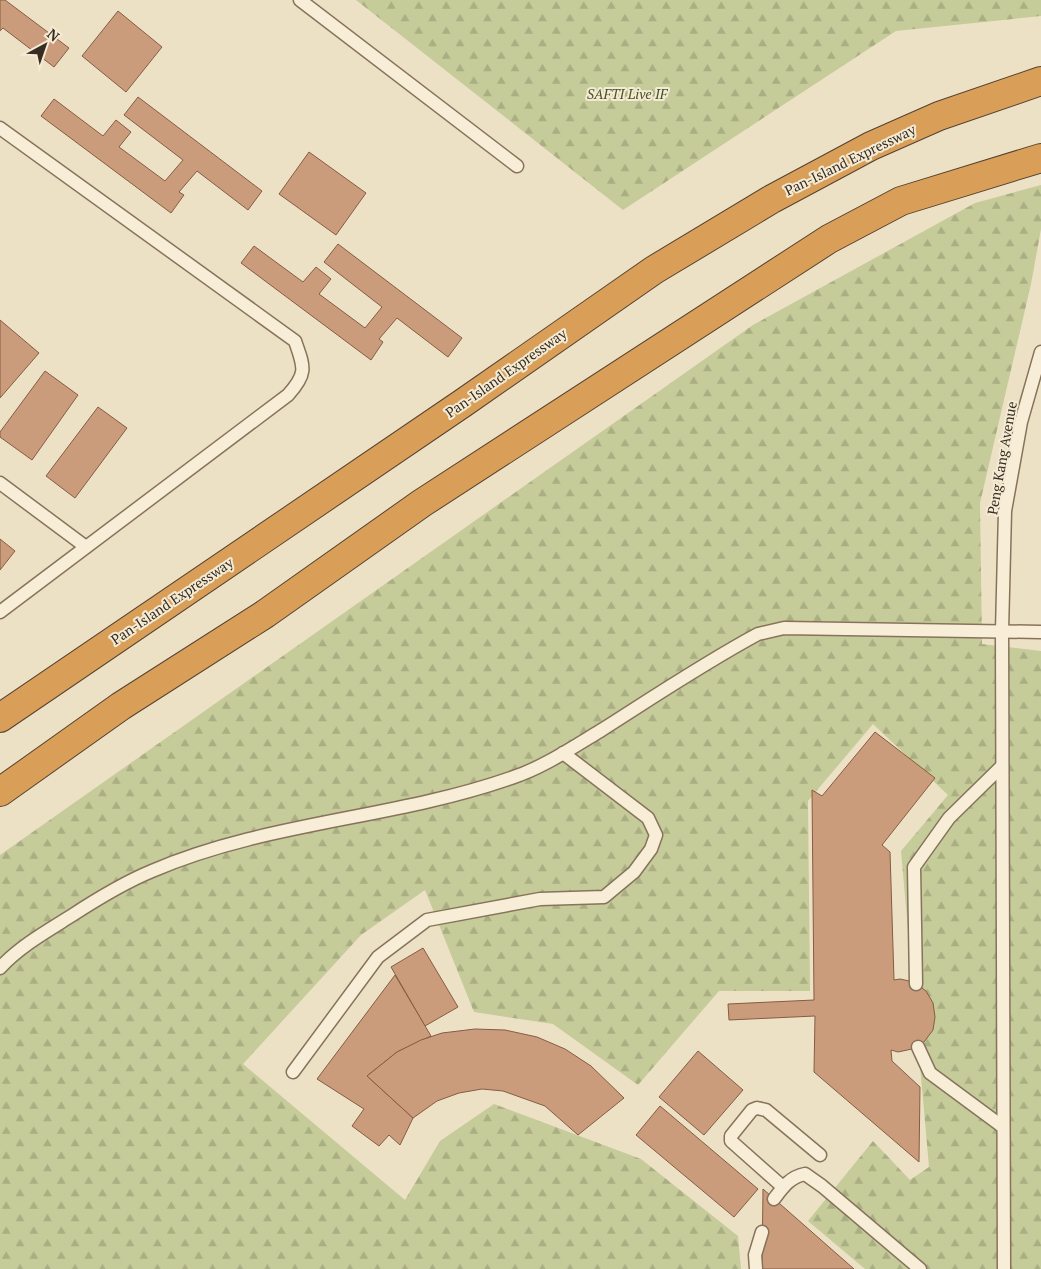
<svg xmlns="http://www.w3.org/2000/svg" width="1041" height="1269" font-family="'PT Serif',serif">
  <style>
    .forest { fill: url(#forest-firs) }
    .building { fill: #ca9c7c; stroke: #865c42 }
    .lines { fill: none; stroke-linecap: round; stroke-linejoin: round }
    .lane-casing { stroke: #87735c; stroke-width: 15 }
    .highway-casing { stroke: #554130; stroke-width: 30 }
    .lane { stroke: #f8eed8; stroke-width: 12 }
    .highway { stroke: #d99f59; stroke-width: 28 }
    .labels { text-anchor: middle; stroke-width: 4; stroke-linejoin: round; paint-order: stroke }
    .park-label { font-size: 14px; font-style: italic; fill: #495426; stroke: #f4ebd5 }
    .street-label { font-size: 14px; fill: #382b1f; stroke: #f4ebd5 }
  </style>
  <defs>
    <pattern id="forest-firs" width="22" height="20" patternUnits="userSpaceOnUse" patternTransform="scale(1.25)"><rect width="22" height="20" fill="#c5cb99"/><path d="M5 1l3.5 6h-7zM16 11l3.5 6h-7z" fill="#aaae83"/></pattern>
  </defs>
  <rect width="100%" height="100%" fill="#ede1c5"/>
  <!-- forest -->
  <g class="forest">
    <path d="M356 0H1041V16L896 31 623 210Z"/>
    <path d="M1041 185V229L1031 284 980 503 982 644 1041 651V1269H865L808 1221 873 1141 910 1180 929 1167 901 851 948 795 873 724 808 801 810 991H719L638 1085 553 1024 474 1012 425 890 361 935 243 1064 405 1200 440 1141 494 1104 641 1159 738 1236 741 1269H0V855L753 325 975 203Z"/>
  </g>
  <!-- building -->
  <g class="building">
    <path d="M0 0H5L69 48 54 67 3 28 0 31Z"/>
    <path d="M118 11 162 47 126 92 82 56Z"/>
    <path d="M138 97 262 191 248 210 197 171 179 192 184 195 171 213 41 116 54 99 103 136 116 120 131 132 119 147 165 181 183 160 124 115Z"/>
    <path d="M309 152 366 193 336 235 279 194Z"/>
    <path d="M338 244 462 338 448 357 397 318 379 339 383 342 371 360 241 263 254 246 303 282 316 267 331 279 319 294 365 328 382 307 324 262Z"/>
    <path d="M0 320 39 353 0 398Z"/>
    <path d="M45 371 78 395 32 460 0 437V432Z"/>
    <path d="M98 407 127 428 75 498 46 476Z"/>
    <path d="M0 539 15 551 0 570Z"/>
    <path d="M875 732 935 778 882 845 890 852 894 980 900 979 914 982 926 991 933 1003 935 1017 933 1030 924 1042 912 1049 898 1052 891 1050 892 1061 920 1087 919 1162 814 1072 815 1016 729 1020 728 1004 814 1000 812 790 822 796Z"/>
    <path d="M423 948 458 1007 425 1026 391 967Z"/>
    <path d="M395 975 431 1036 397 1052 367 1076 413 1118 400 1145 389 1135 379 1146 352 1126 364 1109 317 1079Z"/>
    <path d="M475 1029 505 1030 537 1037 565 1049 591 1066 624 1098 578 1135 545 1106 503 1091 482 1089 459 1093 437 1101 413 1118 367 1076 397 1052 421 1040 442 1033Z"/>
    <path d="M698 1051 743 1090 704 1135 659 1097Z"/>
    <path d="M660 1106 758 1189 734 1217 636 1135Z"/>
    <path d="M763 1189 854 1269H762Z"/>
  </g>
  <g class="lines">
    <defs>
      <g id="lane">
        <path d="M300 0 517 166"/>
        <path d="M0 128 295 341C304 367 308 373 288 395L0 612"/>
        <path d="M0 483 86 547"/>
        <path d="M0 968C19 947 47 931 71 916 97 899 123 883 152 871 265 822 394 819 511 778 542 768 572 748 600 731 652 698 704 663 758 634L784 628 1041 632"/>
        <path d="M916 984 914 867 949 818 1002 766"/>
        <path d="M918 1047 930 1073 1003 1127"/>
        <path d="M293 1072 378 957 427 920 540 899 604 897 634 872 651 849 656 835 648 818 563 753"/>
        <path d="M783 1187 731 1141V1136L752 1110 757 1108 766 1110 820 1155"/>
        <path d="M774 1199C783 1187 790 1177 805 1174L822 1186 920 1269"/>
        <path d="M756 1269 755 1255 762 1232"/>
        <path d="M1004 1269 1002 631 1005 511 1021 422 1041 352"/>
      </g>
      <g id="highway">
        <path d="M0 718 463 403 654 270 772 199 871 146 939 116 1041 81"/>
        <path d="M0 792 121 706 265 614 422 503 829 239 901 201 1041 158"/>
      </g>
    </defs>
    <!-- lane casing -->
    <use href="#lane" class="lane-casing"/>
    <!-- highway casing -->
    <use href="#highway" class="highway-casing"/>
    <!-- lane -->
    <use href="#lane" class="lane"/>
    <!-- highway -->
    <use href="#highway" class="highway"/>
  </g>
  <g class="labels">
    <!-- park labels -->
    <g class="park-label">
      <text x="627" y="99">SAFTI Live IF</text>
    </g>
    <!-- street labels -->
    <g class="street-label">
      <text transform="translate(850 160) rotate(-26)" y="5">Pan-Island Expressway</text>
      <text transform="translate(506 373) rotate(-35)" y="5">Pan-Island Expressway</text>
      <text transform="translate(1002 458) rotate(-80)" y="5">Peng Kang Avenue</text>
      <text transform="translate(172 601) rotate(-34)" y="5">Pan-Island Expressway</text>
    </g>
  </g>
  <!-- north arrow -->
  <g transform="translate(45 45) rotate(40)" stroke="#f4ebd5" stroke-width="4" paint-order="stroke">
  <path d="M0-4L9 19L0 12L-9 19Z" fill="#382b1f"/>
  <text y="-8" font-size="14" font-weight="bold" text-anchor="middle" fill="#382b1f">N</text>
  </g>
</svg>
